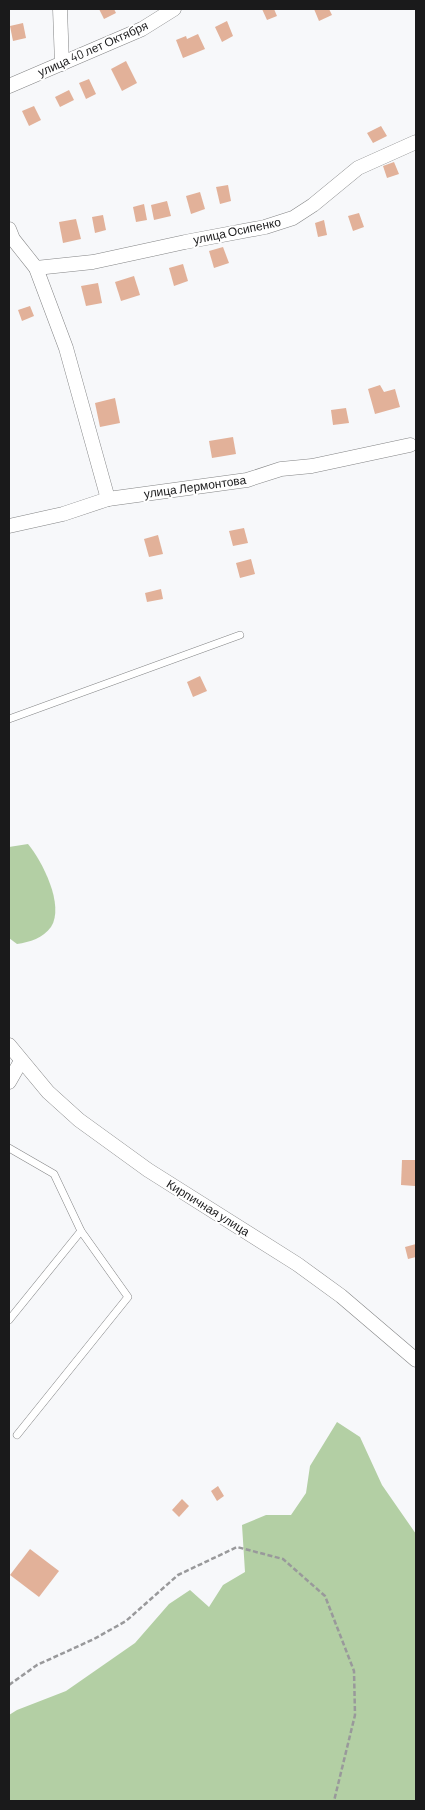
<svg xmlns="http://www.w3.org/2000/svg" width="425" height="1810" font-family="Barlow,sans-serif">
  <style>
    .forest { fill: #b3cfa4 }
    .building { fill: #e2b199 }
    .lines { fill: none; stroke-linecap: round; stroke-linejoin: round }
    .service-casing { stroke: #848586; stroke-width: 8 }
    .minor-casing { stroke: #848586; stroke-width: 15 }
    .path { stroke: #99999b; stroke-width: 2.5; stroke-dasharray: 5 2.5; stroke-linecap: butt }
    .service { stroke: #fff; stroke-width: 7 }
    .minor { stroke: #fff; stroke-width: 14 }
    .labels { text-anchor: middle; stroke-width: 4; stroke-linejoin: round; paint-order: stroke }
    .street-label { font-size: 12px; fill: #1a1a1b; stroke: #fff }
  </style>
  <rect width="100%" height="100%" fill="#f7f8fa"/>
  <!-- forest -->
  <g class="forest">
    <path d="M28 844C42 861 65 905 51 927 43 938 30 942 17 944L9 938V847Z"/>
    <path d="M337 1422 360 1437 382 1485 416 1534V1801H9V1715L17 1710 66 1691 135 1643 169 1604 190 1590 209 1607 223 1585 245 1572 242 1525 266 1515H291L306 1493 310 1466Z"/>
  </g>
  <!-- building -->
  <g class="building">
    <path d="M99 9H114L116 13 104 19Z"/>
    <path d="M262 9H274L277 16 267 20Z"/>
    <path d="M314 9H329L332 15 319 21Z"/>
    <path d="M227 21 233 36 222 42 215 27Z"/>
    <path d="M23 23 26 38 13 41 10 26Z"/>
    <path d="M198 34 205 49 183 58 176 40 186 36 187 39Z"/>
    <path d="M126 61 137 83 122 91 111 69Z"/>
    <path d="M89 79 96 94 86 99 79 83Z"/>
    <path d="M69 90 74 100 60 107 55 97Z"/>
    <path d="M34 106 41 120 29 126 22 111Z"/>
    <path d="M381 126 387 136 373 143 367 133Z"/>
    <path d="M394 162 399 174 387 178 383 166Z"/>
    <path d="M228 185 231 201 220 204 216 187Z"/>
    <path d="M200 192 205 209 191 214 186 196Z"/>
    <path d="M167 201 171 216 154 220 151 205Z"/>
    <path d="M144 204 147 220 136 222 133 207Z"/>
    <path d="M359 213 364 227 353 231 348 216Z"/>
    <path d="M103 215 106 230 95 233 92 217Z"/>
    <path d="M76 219 81 239 63 243 59 222Z"/>
    <path d="M324 220 327 235 318 237 315 223Z"/>
    <path d="M223 247 229 263 214 268 209 251Z"/>
    <path d="M183 264 188 281 174 286 169 268Z"/>
    <path d="M134 276 140 295 121 301 115 282Z"/>
    <path d="M98 283 102 303 86 306 81 286Z"/>
    <path d="M30 306 34 316 22 321 18 310Z"/>
    <path d="M380 385 384 392 395 389 400 407 375 414 368 389Z"/>
    <path d="M115 398 120 423 100 427 95 403Z"/>
    <path d="M346 408 349 423 333 425 331 410Z"/>
    <path d="M233 437 236 454 212 458 209 441Z"/>
    <path d="M244 528 248 543 233 546 229 531Z"/>
    <path d="M158 535 163 554 149 557 144 539Z"/>
    <path d="M251 559 255 574 240 578 236 563Z"/>
    <path d="M161 589 163 599 147 602 145 593Z"/>
    <path d="M200 676 207 691 193 697 187 682Z"/>
    <path d="M402 1160H416L415 1186 401 1185Z"/>
    <path d="M416 1244V1257L408 1259 405 1247Z"/>
    <path d="M218 1486 224 1496 217 1501 211 1491Z"/>
    <path d="M182 1499 189 1506 179 1517 172 1510Z"/>
    <path d="M30 1549 59 1571 39 1597 10 1575Z"/>
  </g>
  <g class="lines">
    <defs>
      <g id="service">
        <path d="M9 719 240 635"/>
        <path d="M9 1148 54 1174 81 1231 9 1320"/>
        <path d="M17 1435 128 1297 81 1231"/>
      </g>
      <g id="minor">
        <path d="M60 9 62 64"/>
        <path d="M9 86 142 29 174 9"/>
        <path d="M9 229 13 239 36 268 66 348 108 499"/>
        <path d="M36 268 93 262 185 242 265 227 293 218 313 205 358 168 416 142"/>
        <path d="M9 526 63 514 108 499 247 480 281 469 312 466 410 445"/>
        <path d="M9 1045 48 1092 79 1120 148 1170 297 1264 341 1296 416 1360"/>
        <path d="M9 1082 21 1061"/>
      </g>
    </defs>
    <!-- service casing -->
    <use href="#service" class="service-casing"/>
    <!-- minor casing -->
    <use href="#minor" class="minor-casing"/>
    <!-- path -->
    <path class="path" d="M9 1685 37 1665 94 1639 126 1621 178 1575 237 1547 283 1559 325 1596 354 1671 355 1715 334 1801"/>
    <!-- service -->
    <use href="#service" class="service"/>
    <!-- minor -->
    <use href="#minor" class="minor"/>
  </g>
  <g class="labels">
    <!-- street labels -->
    <g class="street-label">
      <text transform="translate(93 49) rotate(-24)" y="4">улица 40 лет Октября</text>
      <text transform="translate(237 231) rotate(-12)" y="4">улица Осипенко</text>
      <text transform="translate(195 487) rotate(-8)" y="4">улица Лермонтова</text>
      <text transform="translate(208 1208) rotate(32)" y="4">Кирпичная улица</text>
    </g>
  </g>
  <!-- border -->
  <rect width="425" height="1810" fill="none" stroke="#1a1a1b" stroke-width="20"/>
</svg>
